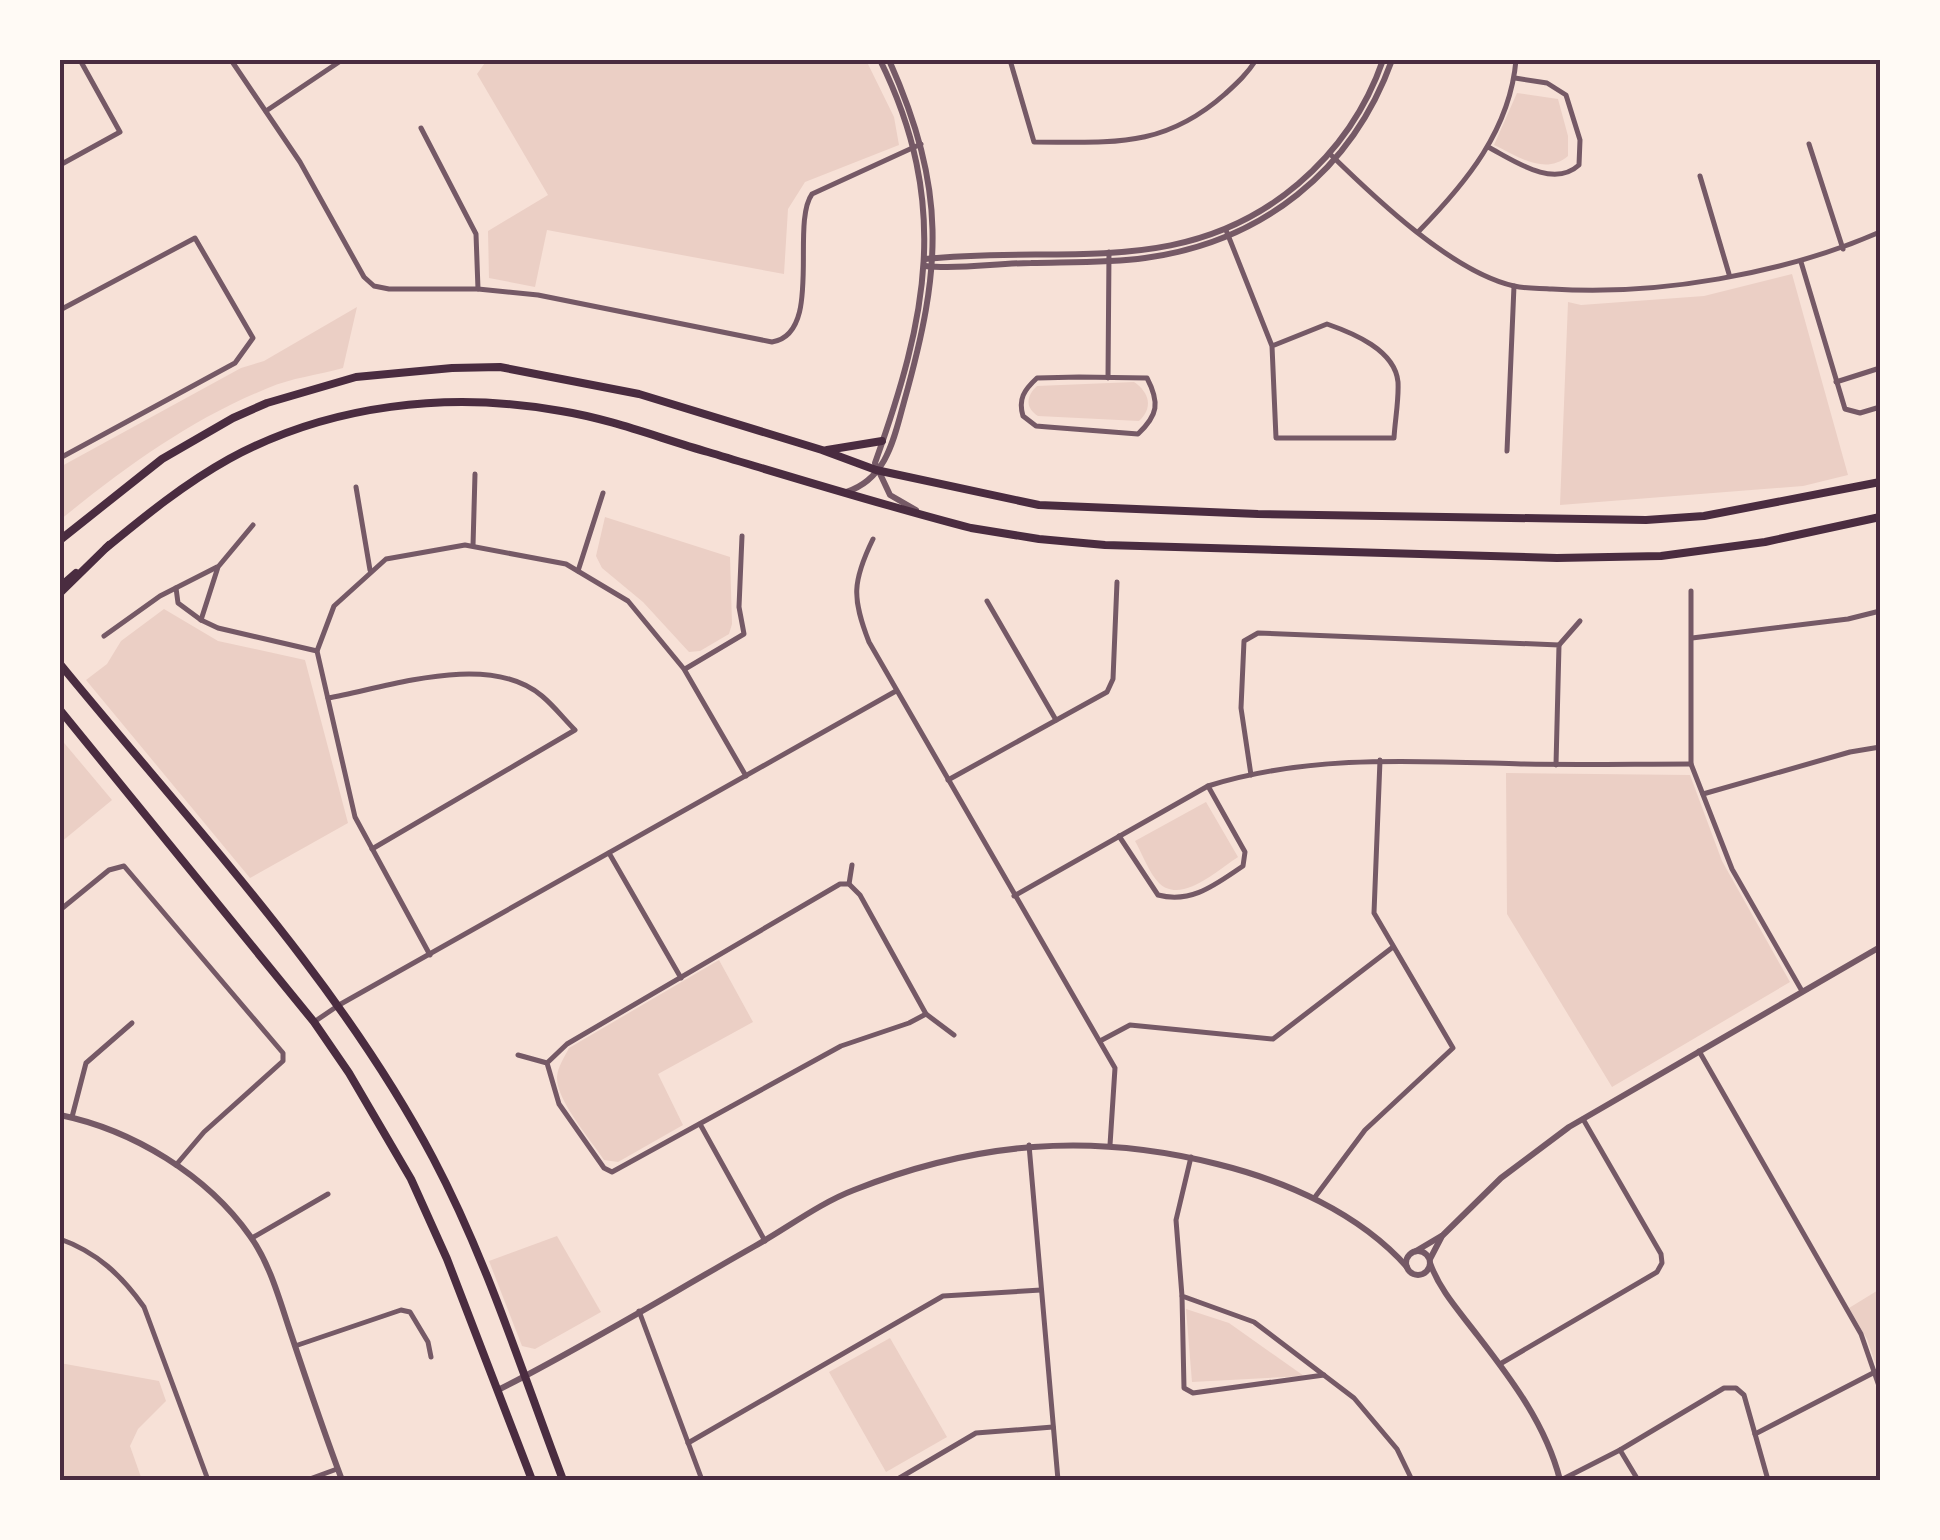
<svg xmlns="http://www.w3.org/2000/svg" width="1940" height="1540" font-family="'PT Sans',sans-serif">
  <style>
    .green { fill: #ebcfc5 }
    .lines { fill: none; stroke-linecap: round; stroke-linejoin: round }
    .minor { stroke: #755966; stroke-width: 5 }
    .tertiary { stroke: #755966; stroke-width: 6 }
    .primary { stroke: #4a2c40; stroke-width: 8 }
    .trunk { stroke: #4a2c40; stroke-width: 8 }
    .neatline { fill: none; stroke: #4a2c40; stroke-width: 4 }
  </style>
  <rect width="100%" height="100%" fill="#f7e1d7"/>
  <!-- green -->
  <g class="green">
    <path d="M487 60H866L894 117 899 145 805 182 788 209 784 274 547 230 535 287 489 278 488 231 548 195 477 74Z"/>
    <path d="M1517 93 1558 99 1568 136V156C1544 176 1518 156 1494 145Z"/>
    <path d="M1792 274 1848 475 1803 486 1560 505 1568 302 1581 305 1704 296Z"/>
    <path d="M357 307 343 368C318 375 291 378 268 388 191 419 124 468 60 520V467L241 368 264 361Z"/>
    <path d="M1134 382C1150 393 1153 408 1139 421L1038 416C1025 408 1026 396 1037 386Z"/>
    <path d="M605 517 730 557 732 624 729 634 700 651 689 652 643 602 602 568 596 556Z"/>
    <path d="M164 609 218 641 305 660 348 823 250 878 86 680 107 664 121 641Z"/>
    <path d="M60 738 112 800 60 843Z"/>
    <path d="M1506 773 1690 775 1722 861 1790 982 1612 1087 1507 914Z"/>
    <path d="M1206 802 1238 857C1219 869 1181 905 1159 883 1149 873 1142 853 1135 841Z"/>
    <path d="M719 960 753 1022 658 1074 683 1125 618 1162 604 1160C591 1140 556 1100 557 1077 558 1066 564 1058 569 1048Z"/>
    <path d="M557 1236 601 1312 535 1349 522 1346 489 1261Z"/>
    <path d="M1880 1289V1377L1867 1339 1849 1308Z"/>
    <path d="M1186 1309 1229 1323 1304 1376 1192 1382Z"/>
    <path d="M890 1338 947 1437 886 1472 829 1372Z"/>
    <path d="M60 1363 159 1381 166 1401 138 1429 130 1446 142 1480H60Z"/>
  </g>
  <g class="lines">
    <!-- minor -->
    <g class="minor">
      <path d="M231 60 300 162 364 277 374 286 389 289H478L538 295 772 342C824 334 790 225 812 194L921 144"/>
      <path d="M1010 60 1034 142C1112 142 1163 149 1225 94 1237 83 1247 74 1256 60"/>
      <path d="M266 111 342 60"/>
      <path d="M421 128 476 234 478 289"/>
      <path d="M1809 144 1843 249"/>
      <path d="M1488 147C1513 160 1553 189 1579 165L1580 140 1566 95 1547 83 1515 78"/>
      <path d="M1330 154C1375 198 1452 272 1514 286 1526 289 1540 288 1552 289 1656 296 1784 274 1880 232"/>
      <path d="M60 165 120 132 80 60"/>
      <path d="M1700 176 1729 274"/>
      <path d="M1226 230 1272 346 1276 438H1394C1395 420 1399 400 1398 382 1395 350 1353 333 1327 324L1272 346"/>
      <path d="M1419 231C1466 183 1510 130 1516 60"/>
      <path d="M1801 262 1845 409 1860 413 1880 407"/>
      <path d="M60 310 195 238 253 338 235 363 60 458"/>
      <path d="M1079 377 1147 378C1160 403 1158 415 1138 434L1048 427 1036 426 1023 416C1018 399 1024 390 1037 378Z"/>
      <path d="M1108 378 1109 252"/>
      <path d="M1836 382 1880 368"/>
      <path d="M1507 451 1514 286"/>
      <path d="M356 487 370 570"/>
      <path d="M253 525 218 567 201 620 218 628 317 651"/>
      <path d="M873 539C852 582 852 598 869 642L1115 1068 1110 1145"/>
      <path d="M473 546 475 474"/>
      <path d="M578 571 603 493"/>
      <path d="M176 588 178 603 201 620"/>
      <path d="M1691 591V764L1732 869 1802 991"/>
      <path d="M987 601 1056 720"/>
      <path d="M104 636 160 596 217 567"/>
      <path d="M1692 638 1848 619 1880 611"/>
      <path d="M1559 645 1580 621"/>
      <path d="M685 669 744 634 739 607 742 536"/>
      <path d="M328 698C389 687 489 651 542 696 554 706 564 719 575 730L372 849"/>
      <path d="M1251 775 1241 708 1244 641 1258 633 1559 645 1556 765"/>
      <path d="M948 780 1107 692 1113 679 1117 582"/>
      <path d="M1703 794 1850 752 1880 747"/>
      <path d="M1119 836 1158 895C1192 904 1216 884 1243 866L1245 852 1208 786"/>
      <path d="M609 853 681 978"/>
      <path d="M849 884 852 865"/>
      <path d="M1014 896 1208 786C1310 754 1416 761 1521 764 1578 765 1634 764 1691 764"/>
      <path d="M60 910 109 870 124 866 283 1053V1061L204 1132 176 1165"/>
      <path d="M430 955 355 817 317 651 334 606 386 559 465 545 566 564 628 601 684 669 746 776"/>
      <path d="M926 1014 954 1035"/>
      <path d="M314 1022 339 1005 896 691"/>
      <path d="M1100 1041 1130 1025 1273 1039 1393 947"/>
      <path d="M1699 1051 1861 1334 1880 1389"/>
      <path d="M518 1055 547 1063 567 1044 840 884H849L860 895 926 1014 909 1023 841 1046 612 1172 604 1168 559 1104 547 1063"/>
      <path d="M72 1117 86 1063 132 1023"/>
      <path d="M700 1124 765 1241"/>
      <path d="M1029 1145 1058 1480"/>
      <path d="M1191 1157 1176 1220 1182 1296 1254 1322 1354 1398 1397 1449 1412 1480"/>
      <path d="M1315 1197 1365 1130 1453 1048 1374 913 1380 760"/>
      <path d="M252 1238 328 1194"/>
      <path d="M60 1239C97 1252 122 1276 144 1307L208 1480"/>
      <path d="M1182 1296 1184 1388 1193 1393 1324 1375"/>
      <path d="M639 1311 702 1480"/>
      <path d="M295 1346 401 1310 410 1312 428 1342 431 1357"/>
      <path d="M1500 1364 1657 1272 1662 1263 1661 1254 1583 1119"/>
      <path d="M1755 1434 1875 1372"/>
      <path d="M688 1443 943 1296 1041 1290"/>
      <path d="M1620 1450 1638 1480"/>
      <path d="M307 1480 337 1469"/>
      <path d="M896 1480 976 1433 1053 1427"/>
      <path d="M1561 1480 1620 1450 1724 1388H1736L1744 1395 1768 1480"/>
    </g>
    <!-- tertiary -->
    <g class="tertiary">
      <path d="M880 60C951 204 927 318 875 463L890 495 916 510"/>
      <path d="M925 259C1059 244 1184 281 1298 184 1338 150 1366 109 1383 60"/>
      <path d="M925 266C960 270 996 263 1031 263 1069 262 1108 263 1145 258 1262 242 1352 171 1392 60"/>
      <path d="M846 492C887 479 894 438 904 402 942 267 947 191 889 60"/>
      <path d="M60 1115C133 1130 207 1175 250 1236 269 1262 279 1298 289 1328 306 1379 323 1430 342 1480"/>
      <path d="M1416 1251 1443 1235 1501 1178 1569 1127 1880 947"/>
      <circle cx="1418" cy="1263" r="12"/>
      <path d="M1430 1259 1442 1236"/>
      <path d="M1430 1263C1440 1291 1460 1312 1478 1336 1512 1380 1546 1425 1560 1480"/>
      <path d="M498 1390C585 1346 670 1294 755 1246 787 1228 820 1203 854 1190 975 1142 1090 1132 1217 1164 1286 1181 1359 1213 1407 1267"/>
    </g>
    <!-- primary -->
    <g class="primary">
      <path d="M827 450 882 441"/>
      <path d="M60 540 162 459 233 418 267 403 356 377 452 368 500 367 639 394 822 450 876 470 1039 505 1258 514 1646 520 1704 516 1880 482"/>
      <path d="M106 548C145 516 184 484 229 459 330 404 449 391 561 411 611 419 659 438 708 452 795 478 882 505 971 528L1039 539 1105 545 1557 558 1661 556 1765 542 1880 517"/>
      <path d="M60 587 76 573"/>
    </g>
    <!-- trunk -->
    <g class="trunk">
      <path d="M60 593 109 545"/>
      <path d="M60 664C189 822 337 977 433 1158 487 1260 522 1372 563 1480"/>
      <path d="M60 710 314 1022 349 1073 411 1179 447 1259 532 1480"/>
    </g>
  </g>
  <!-- border -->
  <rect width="1940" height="1540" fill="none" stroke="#fffaf5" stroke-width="125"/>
  <rect x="62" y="62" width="1816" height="1416" class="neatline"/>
</svg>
